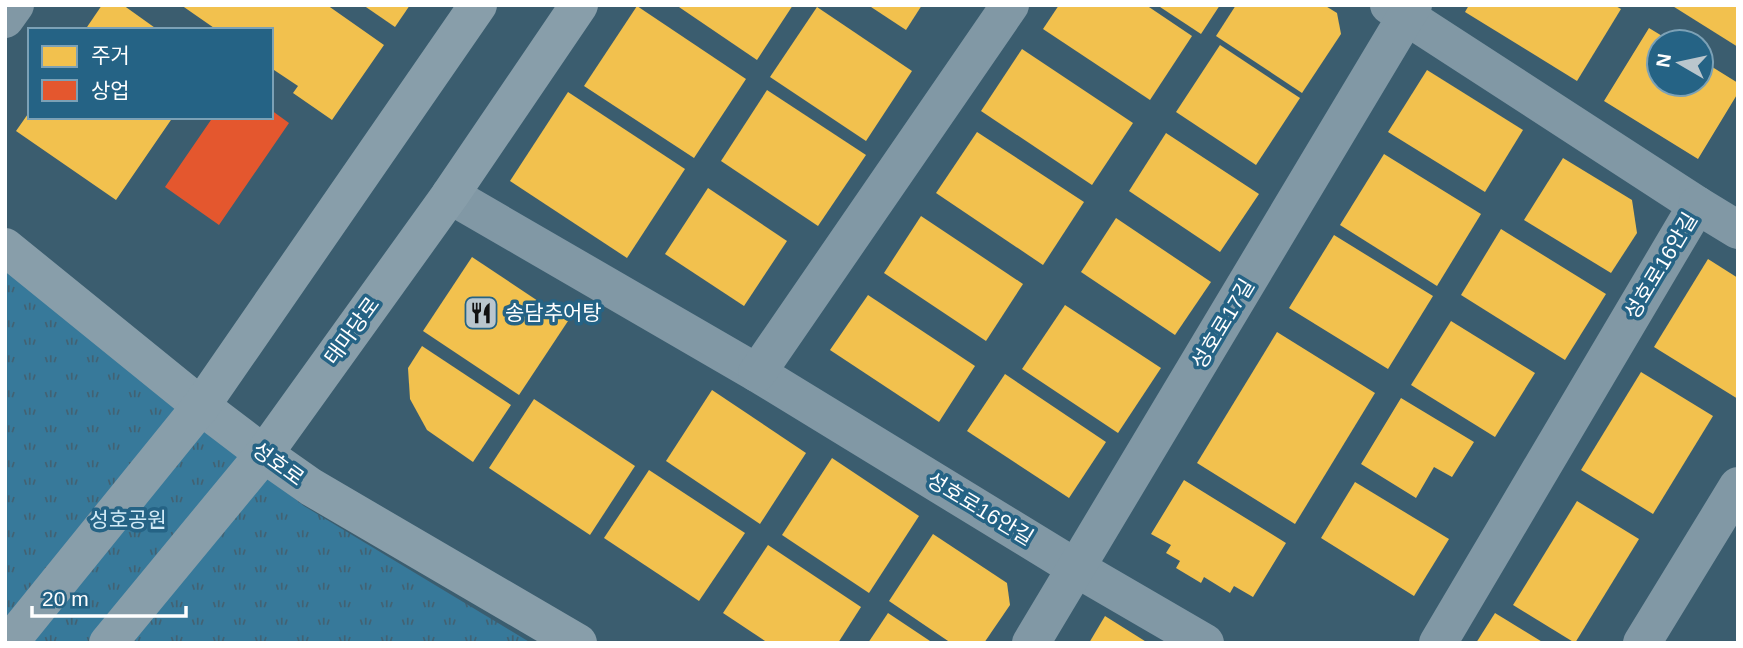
<svg xmlns="http://www.w3.org/2000/svg" width="1743" height="648" font-family="Arial,'Noto Sans KR',sans-serif">
  <style>
    .park { fill: url(#park-tufts) }
    .homes { fill: #f2c14e }
    .shops { fill: #e4572e }
    .lines { fill: none; stroke-linecap: round; stroke-linejoin: round }
    .street { stroke: #8198a5; stroke-width: 38 }
    .secondary { stroke: #889eaa; stroke-width: 38 }
    .labels { text-anchor: middle; stroke-width: 7; stroke-linejoin: round; paint-order: stroke }
    .street-label { font-size: 21px; fill: #fff; stroke: #256385 }
    .poi-label { font-size: 21px; fill: #fff; stroke: #256385; text-anchor: start }
    .park-label { font-size: 21px; fill: #d2eaf6; stroke: #256385 }
  </style>
  <defs>
    <pattern id="park-tufts" width="24" height="20" patternUnits="userSpaceOnUse" patternTransform="scale(1.75)"><rect width="24" height="20" fill="#37799a"/><path d="M3 7l-1-3M5 7V3M7 7l1-3M15 17l-1-3M17 17v-4M19 17l1-3" fill="none" stroke="#426273"/></pattern>
  </defs>
  <rect width="100%" height="100%" fill="#3b5d6f"/>
  <!-- park -->
  <path class="park" d="M5 268 304 506 531 643H5Z"/>
  <!-- homes -->
  <g class="homes">
    <path d="M102 5H123L158 30H85Z"/>
    <path d="M181 5H327L384 45 332 120 293 93 298 86 271 68V30H217Z"/>
    <path d="M363 5H410L395 27Z"/>
    <path d="M676 5H793L757 60Z"/>
    <path d="M868 5H922L906 30Z"/>
    <path d="M1059 5H1146L1192 36 1150 100 1043 29Z"/>
    <path d="M1157 5H1220L1201 34Z"/>
    <path d="M1236 5H1324L1337 13 1341 34 1302 93 1216 36Z"/>
    <path d="M1469 5H1614L1621 9 1577 81 1465 12Z"/>
    <path d="M1671 5H1738V47Z"/>
    <path d="M637 6 746 79 694 158 584 86Z"/>
    <path d="M817 7 912 71 866 141 770 77Z"/>
    <path d="M1649 28 1672 42H1659V84H1701V60L1738 83V93L1698 159 1604 101Z"/>
    <path d="M1220 45 1300 98 1256 165 1176 112Z"/>
    <path d="M1022 49 1133 123 1092 185 981 111Z"/>
    <path d="M1427 70 1523 130 1485 192 1388 132Z"/>
    <path d="M767 90 866 155 818 226 721 161Z"/>
    <path d="M568 92 685 169 627 258 510 181Z"/>
    <path d="M30 111V117H173L116 200 16 131Z"/>
    <path d="M977 132 1084 202 1043 265 936 193Z"/>
    <path d="M1166 133 1259 194 1220 252 1129 191Z"/>
    <path d="M1384 154 1481 214 1437 286 1340 225Z"/>
    <path d="M1563 158 1632 200 1637 233 1611 273 1524 220Z"/>
    <path d="M708 188 787 241 744 306 665 254Z"/>
    <path d="M921 216 1023 284 986 341 884 273Z"/>
    <path d="M1116 218 1211 282 1175 335 1081 272Z"/>
    <path d="M1501 229 1606 294 1565 360 1461 295Z"/>
    <path d="M1334 235 1433 296 1388 369 1289 308Z"/>
    <path d="M472 257 568 321 519 395 423 331Z"/>
    <path d="M1708 259 1738 278V399L1654 347Z"/>
    <path d="M868 295 975 366 939 422 830 350Z"/>
    <path d="M1065 305 1161 368 1118 433 1022 369Z"/>
    <path d="M1451 321 1535 373 1495 437 1411 385Z"/>
    <path d="M1277 332 1375 393 1295 524 1197 463Z"/>
    <path d="M422 346 511 405 473 462 427 430 410 399 408 368Z"/>
    <path d="M1641 372 1713 416 1653 514 1581 470Z"/>
    <path d="M1005 374 1106 442 1069 498 967 431Z"/>
    <path d="M712 390 806 453 760 524 666 461Z"/>
    <path d="M1401 398 1474 442 1452 477 1434 467 1416 498 1361 464Z"/>
    <path d="M534 399 635 466 590 535 489 468Z"/>
    <path d="M832 458 919 516 869 593 782 535Z"/>
    <path d="M649 470 745 533 699 601 604 538Z"/>
    <path d="M1184 480 1286 543 1253 597 1234 586 1230 593 1204 577 1201 583 1176 568 1180 561 1166 553 1171 545 1151 534Z"/>
    <path d="M1355 482 1449 539 1414 596 1321 538Z"/>
    <path d="M1577 501 1639 539 1575 643 1513 605Z"/>
    <path d="M933 534 1007 583 1010 605 984 643H951L889 601Z"/>
    <path d="M768 545 861 607 838 643H768L723 613Z"/>
    <path d="M888 613 933 643H868Z"/>
    <path d="M1495 613 1544 643H1476Z"/>
    <path d="M1105 616 1148 643H1089Z"/>
  </g>
  <!-- shops -->
  <path class="shops" d="M271 110 289 123 219 225 165 187 213 117H271Z"/>
  <g class="lines">
    <!-- street -->
    <g class="street">
      <path d="M1389 5 1697 205 1438 643"/>
      <path d="M5 19 15 5"/>
      <path d="M450 195 757 373 1076 568 1205 643"/>
      <path d="M1697 205 1738 230"/>
      <path d="M757 373 1010 5"/>
      <path d="M1031 643 1413 5"/>
      <path d="M1642 643 1738 486"/>
    </g>
    <!-- secondary -->
    <g class="secondary">
      <path d="M5 247 201 406 264 454 311 487 578 643"/>
      <path d="M9 643 201 406 478 5"/>
      <path d="M108 643 264 454 450 195 579 5"/>
    </g>
  </g>
  <!-- icons -->
  <defs>
    <symbol id="restaurant-square" viewBox="-11 -11 22 22"><rect x="-9" y="-9" width="18" height="18" rx="4" fill="#bac6cd" stroke="#256385"/><path d="M-5-6h1v4h1v-4h1v4h1v-4h1v5L-1.5 .5V6h-2V.5L-5-1ZM5-6V6H3V1.5H1.5Q1.5-4 5-6Z" fill="#111"/></symbol>
  </defs>
  <g fill-rule="evenodd">
    <use href="#restaurant-square" x="462" y="294" width="38" height="38"/>
  </g>
  <g class="labels">
    <!-- street labels -->
    <g class="street-label">
      <text transform="translate(1661 266) rotate(-59)" y="7">성호로16안길</text>
      <text transform="translate(1223 324) rotate(-59)" y="7">성호로17길</text>
      <text transform="translate(352 331) rotate(-54)" y="7">태마당로</text>
      <text transform="translate(278 464) rotate(36)" y="7">성호로</text>
      <text transform="translate(980 509) rotate(31)" y="7">성호로16안길</text>
    </g>
    <!-- poi labels -->
    <g class="poi-label">
      <text x="505" y="320">송담추어탕</text>
    </g>
    <!-- park labels -->
    <g class="park-label">
      <text x="128" y="527">성호공원</text>
    </g>
  </g>
  <!-- border -->
  <rect width="1743" height="648" fill="none" stroke="#ffffff" stroke-width="14"/>
  <!-- legend -->
  <rect x="28" y="28" width="245" height="91" fill="#256385" stroke="#7ca1b6" stroke-width="2"/>
  <rect x="42" y="46" width="35" height="21" fill="#f2c14e" stroke="#7ca1b6" stroke-width="2"/>
  <text x="91" y="63" font-size="21" fill="#ffffff">주거</text>
  <rect x="42" y="80" width="35" height="21" fill="#e4572e" stroke="#7ca1b6" stroke-width="2"/>
  <text x="91" y="98" font-size="21" fill="#ffffff">상업</text>
  <!-- north arrow -->
  <g transform="translate(1680 63) rotate(279)"><circle r="33" fill="#256385" stroke="#7ca1b6" stroke-width="2"/>
  <path d="M0-5L12 26L0 18L-12 26Z" fill="#bac6cd"/>
  <text y="-10" font-size="19" font-weight="bold" text-anchor="middle" fill="#ffffff">N</text>
  </g>
  <!-- scale -->
  <path d="M32 606v10h154v-10" fill="none" stroke="#ffffff" stroke-width="3.5"/>
  <text x="42" y="606" font-size="21" fill="#ffffff" stroke="#256385" stroke-width="5" paint-order="stroke">20 m</text>
</svg>
